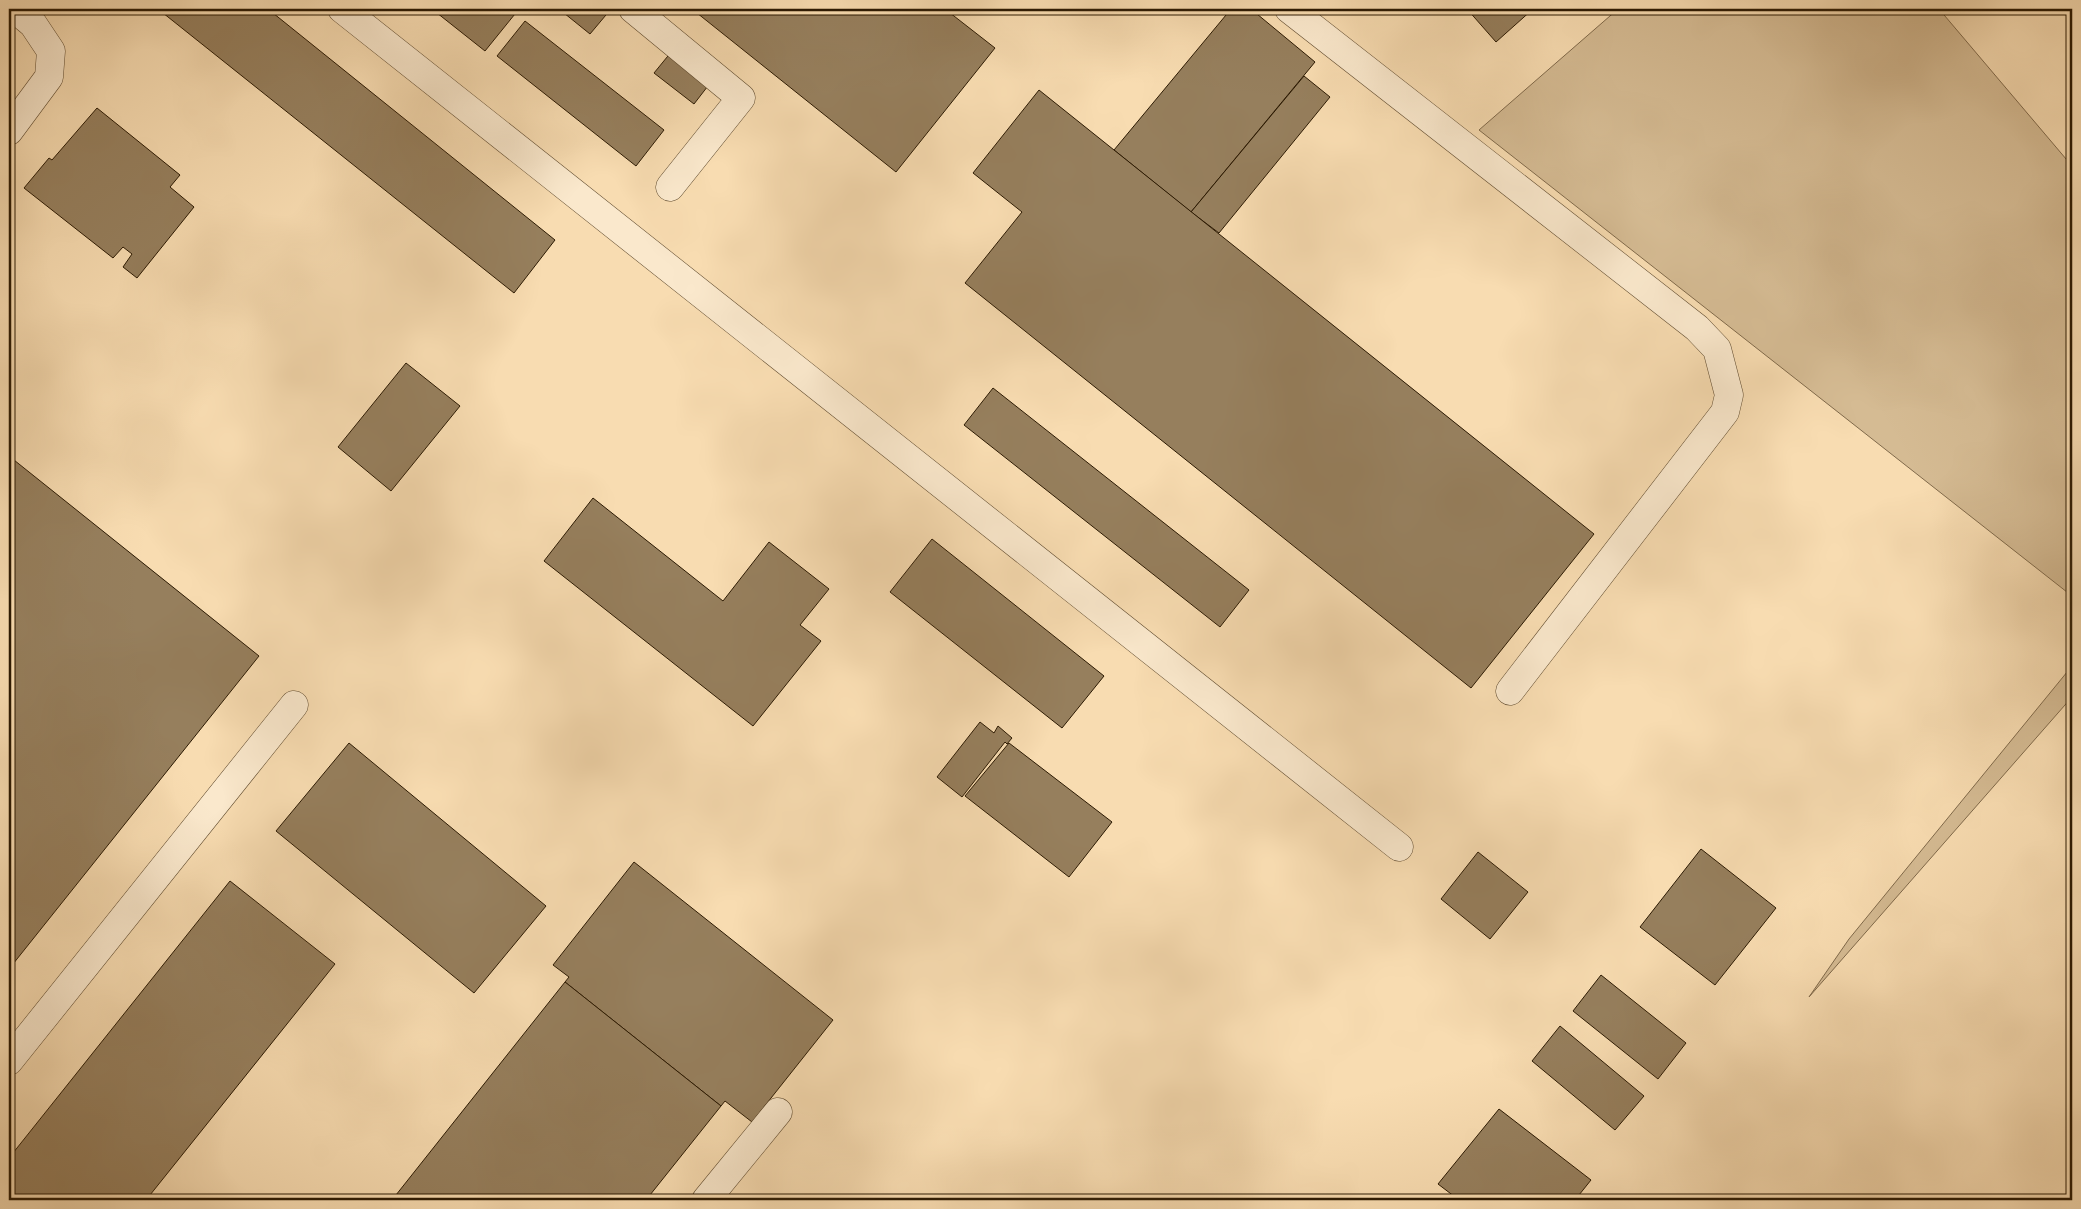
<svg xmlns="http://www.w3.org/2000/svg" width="2081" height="1209" font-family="'IM FELL English',serif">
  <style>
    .green { fill: #d5bb93; stroke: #806a4b }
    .building { fill: #967f5d; stroke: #2c1a03 }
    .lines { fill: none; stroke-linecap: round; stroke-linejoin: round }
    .minor-casing { stroke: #5f4a2e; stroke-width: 29 }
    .minor { stroke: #fae8cc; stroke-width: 28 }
  </style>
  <rect width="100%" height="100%" fill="#f8dcb1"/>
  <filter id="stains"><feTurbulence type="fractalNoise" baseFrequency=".004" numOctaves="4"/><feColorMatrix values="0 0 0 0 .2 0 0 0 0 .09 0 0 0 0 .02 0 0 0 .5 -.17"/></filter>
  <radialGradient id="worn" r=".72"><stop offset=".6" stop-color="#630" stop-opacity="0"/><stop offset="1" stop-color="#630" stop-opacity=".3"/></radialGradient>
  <!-- green -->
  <g class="green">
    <path d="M1618 9H1939L2072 166V596L1479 130Z"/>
    <path d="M2072 666V697L1809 997 1849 939Z"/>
  </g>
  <!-- building -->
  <g class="building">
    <path d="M158 9H268L555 240 514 293Z"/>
    <path d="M432 9H519L485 51Z"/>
    <path d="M559 9H611L590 34Z"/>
    <path d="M692 9H945L995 48 896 172Z"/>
    <path d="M1231 9H1251L1315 62 1191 212 1114 150Z"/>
    <path d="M1467 9H1533L1496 42Z"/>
    <path d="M525 21 664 130 636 166 497 56Z"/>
    <path d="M672 51 711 82 694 104 654 73Z"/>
    <path d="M1304 76 1330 97 1219 233 1191 212Z"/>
    <path d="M1039 90 1594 534 1471 688 965 283 1022 212 973 173Z"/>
    <path d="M97 108 180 175 170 187 194 207 137 278 123 267 132 254 123 247 113 258 24 188 49 158 52 160Z"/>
    <path d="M406 363 460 406 391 491 338 447Z"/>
    <path d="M993 388 1249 590 1220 627 964 425Z"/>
    <path d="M9 456 259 656 9 969Z"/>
    <path d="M593 498 723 601 769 542 829 589 800 625 821 641 753 726 544 561Z"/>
    <path d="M932 539 1104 676 1062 728 890 592Z"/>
    <path d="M980 722 994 733 998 726 1012 738 1007 744 1005 742 962 797 937 777Z"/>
    <path d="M349 743 546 906 474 993 276 831Z"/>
    <path d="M1009 743 1112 822 1069 877 965 796Z"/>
    <path d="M1701 849 1776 908 1715 985 1640 927Z"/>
    <path d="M1478 852 1528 892 1490 939 1441 899Z"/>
    <path d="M634 862 833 1020 752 1122 725 1101 721 1106 565 982 569 977 553 965Z"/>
    <path d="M230 881 335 964 146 1200H9V1158Z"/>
    <path d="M1601 975 1686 1043 1658 1079 1573 1011Z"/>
    <path d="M565 982 721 1106 646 1200H392Z"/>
    <path d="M1560 1026 1644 1096 1615 1130 1532 1061Z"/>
    <path d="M1499 1109 1591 1180 1575 1200H1459L1438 1184Z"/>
  </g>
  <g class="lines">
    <defs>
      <g id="minor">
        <path d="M342 9 1399 847"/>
        <path d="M633 9 741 98 670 187"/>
        <path d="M1289 9 1697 328 1717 349 1729 395 1725 412 1510 691"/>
        <path d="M9 131 49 77 51 51 33 24 15 9"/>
        <path d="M9 1061 294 705"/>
        <path d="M706 1200 778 1112"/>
      </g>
    </defs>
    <!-- minor casing -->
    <use href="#minor" class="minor-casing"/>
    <!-- minor -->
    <use href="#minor" class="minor"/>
  </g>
  <!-- margin -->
  <rect width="2081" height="1209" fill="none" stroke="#f8dcb1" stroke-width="30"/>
  <rect x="10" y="10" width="2061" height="1189" fill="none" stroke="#2c1a03" stroke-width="2.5"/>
  <rect x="15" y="15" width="2051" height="1179" fill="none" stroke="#2c1a03"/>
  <rect width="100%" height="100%" filter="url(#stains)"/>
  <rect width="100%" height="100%" fill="url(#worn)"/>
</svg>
